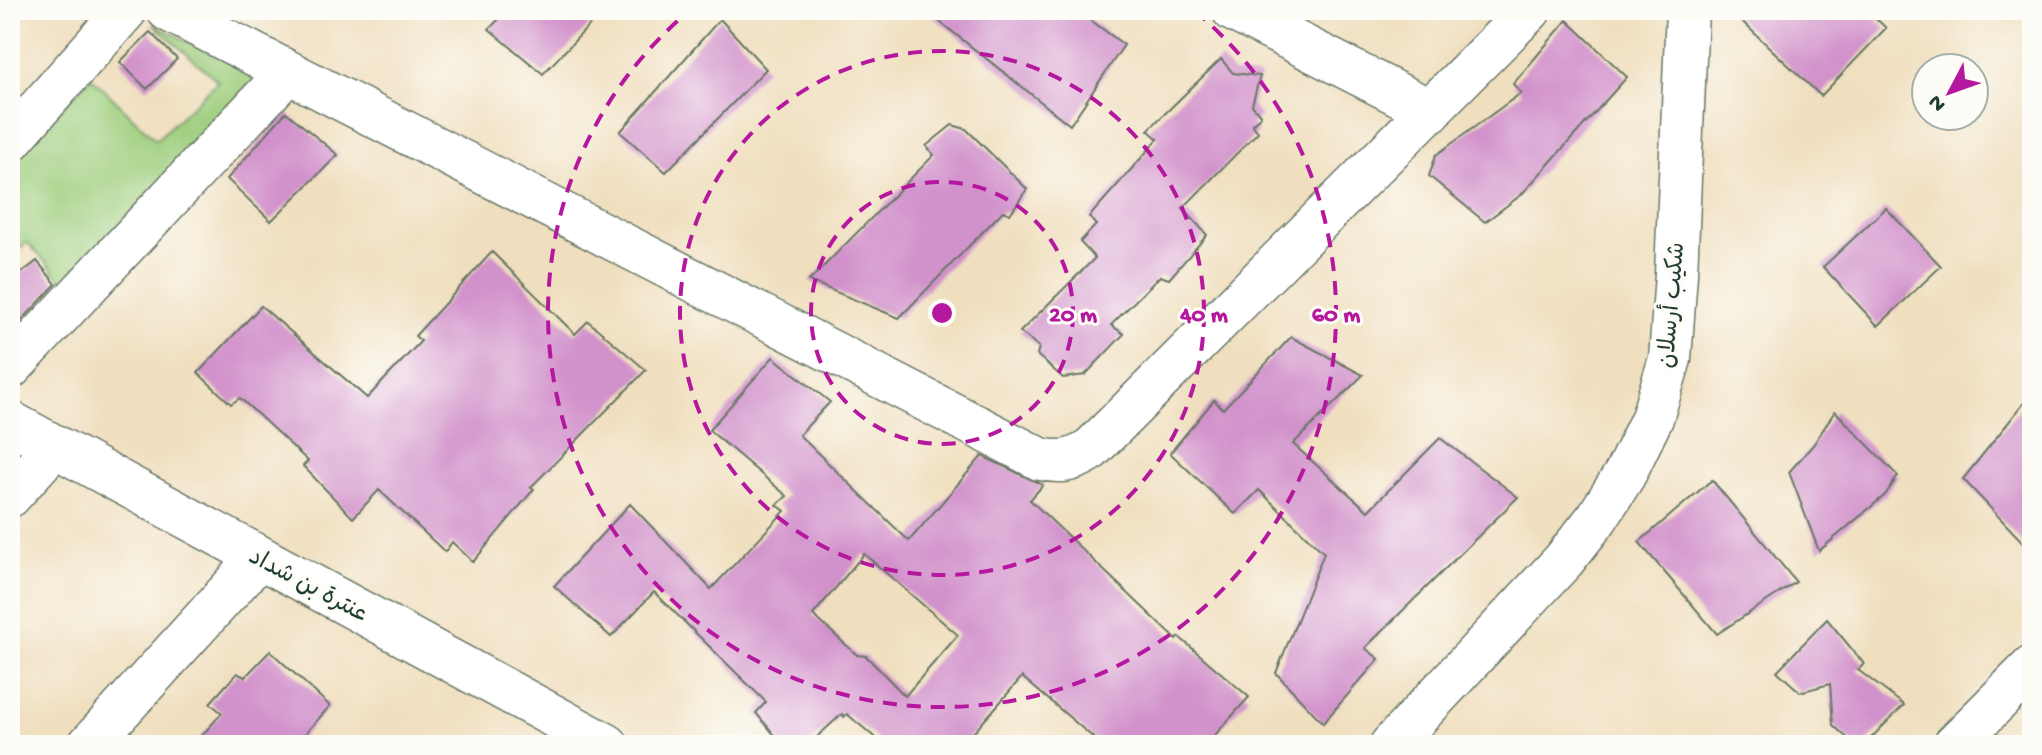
<svg xmlns="http://www.w3.org/2000/svg" width="2042" height="755" font-family="'Gochi Hand','Playpen Sans Arabic',sans-serif">
  <style>
    .green { fill: #9dce7d; stroke: #5e8658; stroke-width: 2 }
    .building { fill: #d191cb; fill-rule: evenodd }
    .lines { fill: none; stroke-linecap: round; stroke-linejoin: round }
    .minor-casing { stroke: #687665; stroke-width: 45 }
    .minor { stroke: #fff; stroke-width: 42 }
    .ring { fill: none; stroke: #b5179e; stroke-width: 4; stroke-dasharray: 14 10 }
    .labels { text-anchor: middle; stroke-width: 6; stroke-linejoin: round; paint-order: stroke }
    .street-label { font-size: 24px; fill: #1f3d34; stroke: #fdfcf7 }
    .centre { fill: #b5179e; stroke: #fdfcf7; stroke-width: 4 }
    .ring-label { font-size: 24px; text-anchor: middle; font-weight: bold; fill: #b5179e; stroke: #fdfcf7; stroke-width: 6; stroke-linejoin: round; paint-order: stroke }
  </style>
  <rect width="100%" height="100%" fill="#fdfcf7"/>
  <filter id="ink" filterUnits="userSpaceOnUse"><feTurbulence type="fractalNoise" baseFrequency=".0125" numOctaves="2"/><feDisplacementMap in="SourceGraphic" scale="16" xChannelSelector="R" yChannelSelector="G"/><feConvolveMatrix kernelMatrix="1 2 1 2 8 2 1 2 1" color-interpolation-filters="sRGB"/></filter>
  <filter id="wash" filterUnits="userSpaceOnUse"><feTurbulence type="fractalNoise" baseFrequency=".006" numOctaves="4" result="noise"/><feDisplacementMap in="SourceGraphic" scale="32" xChannelSelector="R" yChannelSelector="G"/><feGaussianBlur stdDeviation="1.8" result="paint"/><feColorMatrix in="noise" values="0 0 0 0 0 0 0 0 0 0 0 0 0 0 0 0 0 1.4 0 .05"/><feComposite in="paint" operator="in"/></filter>
  <g filter="url(#wash)">
    <rect width="100%" height="100%" fill="#f0dfbf"/>
    <!-- green -->
    <path class="green" d="M153 24 264 79 71 290 27 242 10 259V164L91 77 156 140 218 81Z"/>
    <g id="blocks">
      <!-- building -->
      <g class="building">
        <path d="M508 10H604L543 74 489 29Z"/>
        <path d="M925 10H1077L1124 45 1070 125Z"/>
        <path d="M1730 10H1867L1886 28 1821 96Z"/>
        <path d="M720 19 766 69 666 172 620 132Z"/>
        <path d="M1567 20 1627 77 1521 195 1485 222 1429 176 1436 155 1521 93 1513 84Z"/>
        <path d="M150 32 177 59 147 89 120 62Z"/>
        <path d="M1221 59 1233 73 1260 76 1252 105 1261 116 1252 124 1258 132 1183 208 1207 235 1169 279 1160 276 1111 325 1124 334 1085 375 1063 378 1037 355 1039 347 1020 332 1095 258 1080 242 1096 225 1089 217 1158 139 1148 130Z"/>
        <path d="M286 112 338 155 271 221 227 179Z"/>
        <path d="M952 125 966 129 1027 189 1010 214 1003 211 899 318 809 281 934 155 926 146Z"/>
        <path d="M1886 208 1941 266 1878 326 1823 267Z"/>
        <path d="M492 252 575 334 588 321 646 370 531 487 534 489 473 562 452 542 445 552 379 490 353 518 303 466 308 461 240 398 231 404 198 373 261 306 367 398 421 341 415 336Z"/>
        <path d="M37 261 56 284 10 333V282Z"/>
        <path d="M1291 337 1363 375 1293 444 1368 511 1440 438 1518 497 1365 648 1379 659 1323 723 1276 673 1324 553 1259 490 1235 514 1170 453 1214 400 1223 409Z"/>
        <path d="M773 357 830 402 799 435 909 541 982 456 1043 485 1030 500 1177 640 1179 637 1249 697 1206 745H1102L1022 677 963 745H884L847 714 844 717 842 714 808 745H783L756 713 766 702 654 592 611 637 554 586 630 504 711 589 785 511 777 505 787 496 709 430ZM864 554 958 635 905 696 866 656 857 655 813 615Z"/>
        <path d="M2032 393V552L1963 479Z"/>
        <path d="M1835 411 1898 476 1885 495 1819 551 1789 472 1813 445Z"/>
        <path d="M1712 480 1796 582 1717 634 1639 542Z"/>
        <path d="M1827 619 1864 664 1858 670 1904 705 1864 745H1855L1833 725 1830 684 1800 692 1777 671Z"/>
        <path d="M270 651 330 706 295 745H193L222 713 210 703 237 673 245 677Z"/>
      </g>
    </g>
  </g>
  <g filter="url(#ink)">
    <use href="#blocks" fill-opacity="0" stroke="#687665" stroke-width="2"/>
    <g class="lines">
      <defs>
        <g id="minor">
          <path d="M168 10 1040 459C1060 463 1071 462 1089 451L1530 10"/>
          <path d="M1233 10 1431 111"/>
          <path d="M10 141 126 10"/>
          <path d="M10 368 288 72"/>
          <path d="M10 422 607 745"/>
          <path d="M10 496 54 447"/>
          <path d="M89 745 260 557"/>
          <path d="M1391 745 1564 560 1597 518 1625 474 1652 418 1670 359 1676 274 1687 10"/>
          <path d="M1954 745 2032 667"/>
        </g>
      </defs>
      <!-- minor casing -->
      <use href="#minor" class="minor-casing"/>
      <!-- minor -->
      <use href="#minor" class="minor"/>
    </g>
  </g>
  <!-- distance rings -->
  <g class="ring">
    <circle cx="942" cy="313" r="131"/>
    <circle cx="942" cy="313" r="262"/>
    <path d="M1195 11A394 394 0 1 1 689 11"/>
  </g>
  <g class="labels">
    <!-- street labels -->
    <g class="street-label">
      <text transform="translate(1670 305) rotate(-85)" y="8">شكيب أرسلان</text>
      <text transform="translate(309 584) rotate(28)" y="8">عنترة بن شداد</text>
    </g>
  </g>
  <circle cx="942" cy="313" r="12" class="centre"/>
  <g class="ring-label">
    <text x="1073" y="321">20 m</text>
    <text x="1204" y="321">40 m</text>
    <text x="1336" y="321">60 m</text>
  </g>
  <!-- margin -->
  <rect width="2042" height="755" fill="none" stroke="#fdfcf7" stroke-width="40"/>
  <!-- north arrow -->
  <g transform="translate(1950 92) rotate(229)"><circle r="38" fill="#fdfcf7" stroke="#a4b0a9" stroke-width="2"/>
  <path d="M0-6L14 30L0 20L-14 30Z" fill="#b5179e"/>
  <text y="-12" font-size="22" font-weight="bold" text-anchor="middle" fill="#1f3d34">N</text>
  </g>
</svg>
